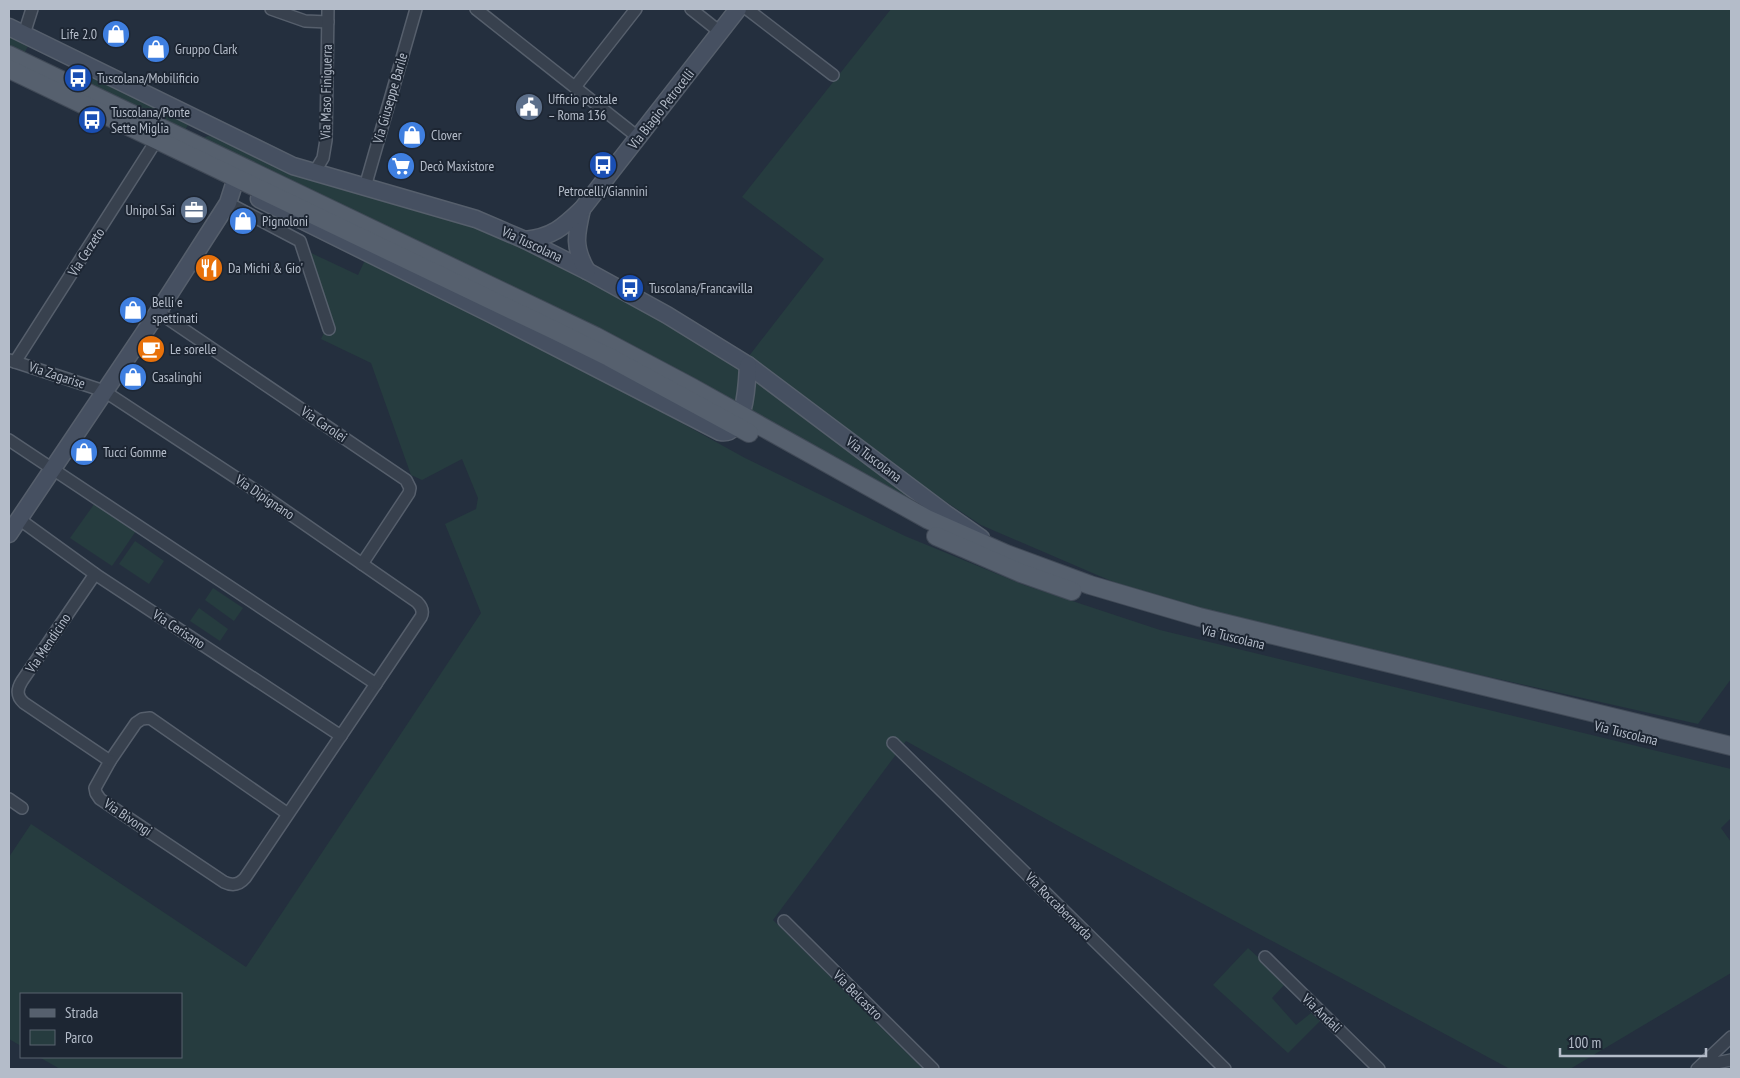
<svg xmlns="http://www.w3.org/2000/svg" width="1740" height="1078" font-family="'PT Sans Narrow',sans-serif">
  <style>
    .green { fill: #263c3f }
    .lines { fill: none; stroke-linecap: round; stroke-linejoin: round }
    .street-casing { stroke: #565f6c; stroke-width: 14 }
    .secondary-casing { stroke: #565f6c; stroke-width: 19 }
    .primary-casing { stroke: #414a57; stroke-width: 20 }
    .street { stroke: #38414e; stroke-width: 11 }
    .secondary { stroke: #465061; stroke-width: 16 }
    .primary { stroke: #56606e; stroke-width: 18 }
    .labels { text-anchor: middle; stroke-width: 4; stroke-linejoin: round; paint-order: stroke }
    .poi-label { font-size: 14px; fill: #b4bcc9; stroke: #1d2633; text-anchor: start }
    .street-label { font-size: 14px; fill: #b4bcc9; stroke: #1d2633 }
  </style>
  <rect width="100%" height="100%" fill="#242f3e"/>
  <!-- green -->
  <g class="green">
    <path d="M891 9H1731V679L1698 724 1174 606 1139 593 981 525 925 488 749 356 824 259 742 197Z"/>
    <path d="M9 34 29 44 23 56 9 48Z"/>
    <path d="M79 67 188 125 183 134 74 76Z"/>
    <path d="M208 136 214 137 267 163 289 171 491 231 640 306 739 367 742 373 739 400 735 402 203 138Z"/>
    <path d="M309 252 358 275 366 258 640 400 745 458 905 536 1024 585 1160 630 1731 769V818L1721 828 1731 842V973L1570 1069H1510L1064 829 906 741 773 920 923 1069H60L39 1057H181V994H21V1046L9 1039V857L31 824 246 967 481 613 445 524 476 509 478 498 462 459 422 480 411 475 371 363 321 339 330 321Z"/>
    <path d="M754 377 941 517 750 414Z"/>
    <path d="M95 503 136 531 112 566 70 538Z"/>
    <path d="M135 541 164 561 149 584 119 564Z"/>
    <path d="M213 588 243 608 234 621 205 600Z"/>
    <path d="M199 608 228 629 220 641 190 621Z"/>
    <path d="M1248 948 1286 983 1272 998 1296 1025 1311 1013 1320 1021 1288 1053 1213 985Z"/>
  </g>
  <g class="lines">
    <defs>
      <g id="street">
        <path d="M271 9 305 21 328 22"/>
        <path d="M476 9 639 138"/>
        <path d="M691 9 720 32"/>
        <path d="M747 9 833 75"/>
        <path d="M24 34 32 9"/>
        <path d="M575 87 636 9"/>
        <path d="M314 173 323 158 326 140 328 9"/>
        <path d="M365 187 416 9"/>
        <path d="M228 203 300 241 329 329"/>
        <path d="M158 312 406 480 410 488 409 493 362 564"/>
        <path d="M9 360 104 391 267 498 417 602C421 606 424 611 421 617L245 878C239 885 232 886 224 882L100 799 96 793 95 788 110 761 136 723 142 719 150 718 288 814"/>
        <path d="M15 362 156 141"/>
        <path d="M9 440 376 684"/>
        <path d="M19 519 95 574 341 736"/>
        <path d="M95 574 22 681C17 689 16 696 24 703L110 761"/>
        <path d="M893 743 1225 1069"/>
        <path d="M9 799 22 808"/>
        <path d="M784 921 933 1069"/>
        <path d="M1265 957 1379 1069"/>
        <path d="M1701 1066 1731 1060"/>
        <path d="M1697 1069 1731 1037"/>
      </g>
      <g id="secondary">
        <path d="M9 27 293 166 476 219 525 240 587 271 667 315 748 365 945 513 981 538"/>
        <path d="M259 199 489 313 720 432C746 437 747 382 748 365"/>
        <path d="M582 209C576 235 573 247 587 271"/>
        <path d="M525 240C553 237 563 227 582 209L738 9"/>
        <path d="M9 534 158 312 228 203 236 178"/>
      </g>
      <g id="primary">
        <path d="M9 55 595 336 691 387 927 519 1006 554 1090 585 1199 617 1731 746"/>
        <path d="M9 69 554 330 609 357 749 433"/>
        <path d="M936 536 1021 573 1072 591"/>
      </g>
    </defs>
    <!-- street casing -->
    <use href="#street" class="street-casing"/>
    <!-- secondary casing -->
    <use href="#secondary" class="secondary-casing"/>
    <!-- primary casing -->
    <use href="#primary" class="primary-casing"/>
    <!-- street -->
    <use href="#street" class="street"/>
    <!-- secondary -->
    <use href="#secondary" class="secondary"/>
    <!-- primary -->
    <use href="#primary" class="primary"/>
  </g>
  <!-- icons -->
  <defs>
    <symbol id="shop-disc" viewBox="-11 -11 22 22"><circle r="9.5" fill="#3f7fe0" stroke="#1d2633"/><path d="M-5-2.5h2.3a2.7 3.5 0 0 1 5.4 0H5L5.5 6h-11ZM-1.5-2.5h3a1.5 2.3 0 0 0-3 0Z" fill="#fff"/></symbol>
    <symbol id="bus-disc" viewBox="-11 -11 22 22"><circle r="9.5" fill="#1a4fb4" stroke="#1d2633"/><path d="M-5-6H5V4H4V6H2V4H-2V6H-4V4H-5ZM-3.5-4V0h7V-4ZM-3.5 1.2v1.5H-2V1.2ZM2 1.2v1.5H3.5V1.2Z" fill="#fff"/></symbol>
    <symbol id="civic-disc" viewBox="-11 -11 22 22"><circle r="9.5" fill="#5c6f8a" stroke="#1d2633"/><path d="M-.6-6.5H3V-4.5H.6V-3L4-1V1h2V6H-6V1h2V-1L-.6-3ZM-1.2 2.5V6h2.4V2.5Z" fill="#fff"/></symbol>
    <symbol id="supermarket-disc" viewBox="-11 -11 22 22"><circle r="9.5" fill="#3f7fe0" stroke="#1d2633"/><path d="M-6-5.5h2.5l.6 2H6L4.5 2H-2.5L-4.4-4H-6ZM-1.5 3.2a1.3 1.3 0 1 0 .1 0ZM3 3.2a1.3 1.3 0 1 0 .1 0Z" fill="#fff"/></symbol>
    <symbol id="office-disc" viewBox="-11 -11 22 22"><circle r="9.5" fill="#5c6f8a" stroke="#1d2633"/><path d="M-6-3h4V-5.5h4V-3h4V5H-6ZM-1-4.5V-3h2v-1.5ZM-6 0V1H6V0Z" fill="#fff"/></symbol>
    <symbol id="restaurant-disc" viewBox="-11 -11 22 22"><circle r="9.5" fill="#e8710a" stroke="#1d2633"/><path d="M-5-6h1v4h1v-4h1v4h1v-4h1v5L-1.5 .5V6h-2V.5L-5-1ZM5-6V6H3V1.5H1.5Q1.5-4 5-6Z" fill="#fff"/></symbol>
    <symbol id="cafe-disc" viewBox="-11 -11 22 22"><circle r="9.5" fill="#e8710a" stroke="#1d2633"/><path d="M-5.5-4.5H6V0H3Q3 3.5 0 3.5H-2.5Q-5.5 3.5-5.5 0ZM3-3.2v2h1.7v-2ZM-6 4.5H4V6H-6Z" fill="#fff"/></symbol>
  </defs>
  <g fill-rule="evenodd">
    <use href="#shop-disc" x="100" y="18" width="32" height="32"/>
    <use href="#shop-disc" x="140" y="33" width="32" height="32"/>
    <use href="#bus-disc" x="62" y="62" width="32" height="32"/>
    <use href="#civic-disc" x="513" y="91" width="32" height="32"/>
    <use href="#bus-disc" x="76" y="104" width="32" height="32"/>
    <use href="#shop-disc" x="396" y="119" width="32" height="32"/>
    <use href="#bus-disc" x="587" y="149" width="32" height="32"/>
    <use href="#supermarket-disc" x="385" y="150" width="32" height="32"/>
    <use href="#office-disc" x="178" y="194" width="32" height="32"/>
    <use href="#shop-disc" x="227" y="205" width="32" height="32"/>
    <use href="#restaurant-disc" x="193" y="252" width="32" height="32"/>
    <use href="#bus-disc" x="614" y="272" width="32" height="32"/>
    <use href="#shop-disc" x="117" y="294" width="32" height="32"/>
    <use href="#cafe-disc" x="135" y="333" width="32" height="32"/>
    <use href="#shop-disc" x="117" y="361" width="32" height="32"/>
    <use href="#shop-disc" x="68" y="436" width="32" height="32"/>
  </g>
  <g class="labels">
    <!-- poi labels -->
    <g class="poi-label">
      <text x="97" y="39" text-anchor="end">Life 2.0</text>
      <text x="175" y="54">Gruppo Clark</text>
      <text x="97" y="83">Tuscolana/Mobilificio</text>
      <text x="548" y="104">Ufficio postale<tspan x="548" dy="16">– Roma 136</tspan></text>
      <text x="111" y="117">Tuscolana/Ponte<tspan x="111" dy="16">Sette Miglia</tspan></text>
      <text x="431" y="140">Clover</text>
      <text x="420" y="171">Decò Maxistore</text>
      <text x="603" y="196" text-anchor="middle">Petrocelli/Giannini</text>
      <text x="175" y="215" text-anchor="end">Unipol Sai</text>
      <text x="262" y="226">Pignoloni</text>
      <text x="228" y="273">Da Michi &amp; Gio'</text>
      <text x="649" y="293">Tuscolana/Francavilla</text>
      <text x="152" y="307">Belli e<tspan x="152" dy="16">spettinati</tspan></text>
      <text x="170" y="354">Le sorelle</text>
      <text x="152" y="382">Casalinghi</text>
      <text x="103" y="457">Tucci Gomme</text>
    </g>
    <!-- street labels -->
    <g class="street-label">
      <text transform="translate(326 92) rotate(-89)" y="5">Via Maso Finiguerra</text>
      <text transform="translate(390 98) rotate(-74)" y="5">Via Giuseppe Barile</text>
      <text transform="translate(661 109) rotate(-52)" y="5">Via Biagio Petrocelli</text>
      <text transform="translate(532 244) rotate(25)" y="5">Via Tuscolana</text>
      <text transform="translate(86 252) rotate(-57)" y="5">Via Cerzeto</text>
      <text transform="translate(57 375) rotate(18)" y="5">Via Zagarise</text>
      <text transform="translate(324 424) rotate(34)" y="5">Via Carolei</text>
      <text transform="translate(874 459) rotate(37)" y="5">Via Tuscolana</text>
      <text transform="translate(265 497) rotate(34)" y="5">Via Dipignano</text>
      <text transform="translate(179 629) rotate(33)" y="5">Via Cerisano</text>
      <text transform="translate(1233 637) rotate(14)" y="5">Via Tuscolana</text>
      <text transform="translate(48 643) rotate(-56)" y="5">Via Mendicino</text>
      <text transform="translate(1626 733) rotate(14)" y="5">Via Tuscolana</text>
      <text transform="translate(128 817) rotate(34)" y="5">Via Bivongi</text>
      <text transform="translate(1059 906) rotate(45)" y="5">Via Roccabernarda</text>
      <text transform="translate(858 995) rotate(45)" y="5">Via Belcastro</text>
      <text transform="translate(1322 1013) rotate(44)" y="5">Via Andali</text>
    </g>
  </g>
  <!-- border -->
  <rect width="1740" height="1078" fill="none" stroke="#b4bcc9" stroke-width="20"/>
  <!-- legend -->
  <rect x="20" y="993" width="162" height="65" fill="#1d2633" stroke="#59626f"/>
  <rect x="30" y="1009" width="25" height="8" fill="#56606e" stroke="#59626f"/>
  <text x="65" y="1018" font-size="15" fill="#b4bcc9">Strada</text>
  <rect x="30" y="1030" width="25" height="15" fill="#263c3f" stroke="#59626f"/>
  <text x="65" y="1043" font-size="15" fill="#b4bcc9">Parco</text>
  <!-- scale -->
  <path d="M1560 1048v8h146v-8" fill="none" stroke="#b4bcc9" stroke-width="2.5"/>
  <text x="1568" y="1048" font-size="15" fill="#b4bcc9" stroke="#1d2633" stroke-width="4" paint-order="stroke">100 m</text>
</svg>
